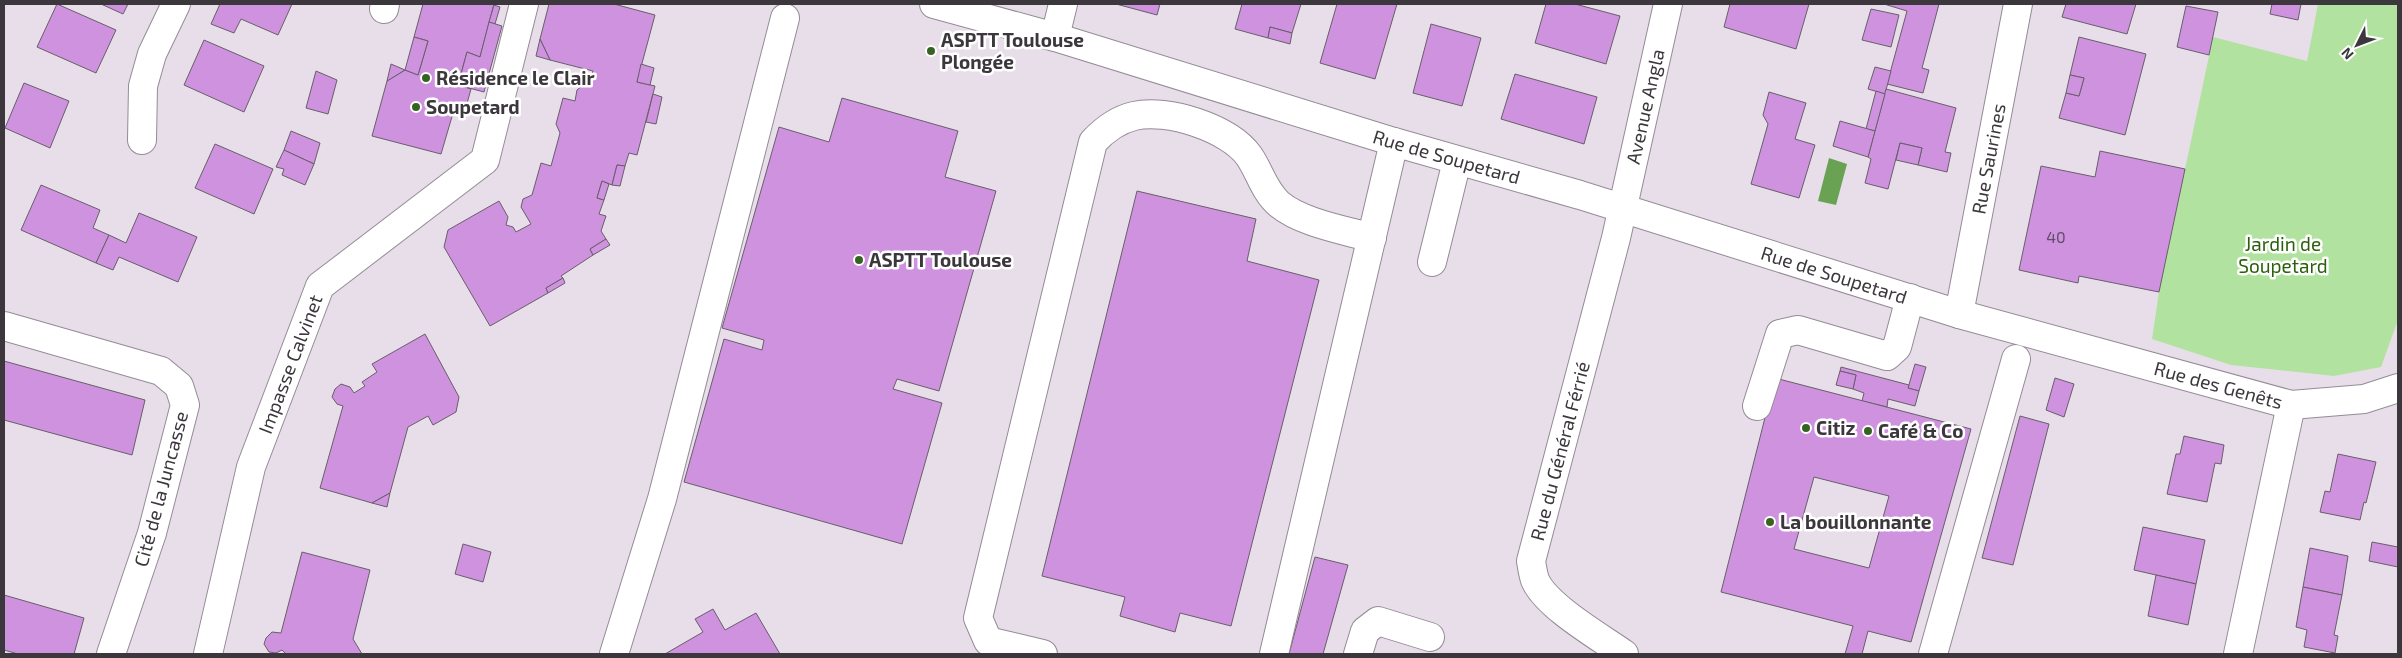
<svg xmlns="http://www.w3.org/2000/svg" width="2402" height="658" font-family="'Exo 2',sans-serif">
  <style>
    .green { fill: #b2e29f }
    .water { fill: #6aa253 }
    .building { fill: #cf92de; stroke: #675f69; fill-rule: evenodd }
    .lines { fill: none; stroke-linecap: round; stroke-linejoin: round }
    .minor-casing { stroke: #948b96; stroke-width: 30 }
    .minor { stroke: #fff; stroke-width: 28 }
    .poi-dot { fill: #366321; stroke: #fff; stroke-width: 2 }
    .labels { text-anchor: middle; stroke-width: 5; stroke-linejoin: round; paint-order: stroke }
    .number-label { font-size: 16px; fill: #604e64 }
    .poi-label { font-size: 19px; font-weight: bold; fill: #3b373c; stroke: #fff; text-anchor: start }
    .street-label { font-size: 19px; fill: #3b373c; stroke: #fff }
    .park-label { font-size: 19px; fill: #2a5f0b; stroke: #fff }
  </style>
  <rect width="100%" height="100%" fill="#e8deea"/>
  <!-- green -->
  <path class="green" d="M2318 4H2398V320L2381 367 2334 376 2231 365 2152 339 2159 292 2213 37 2307 61Z"/>
  <!-- water -->
  <path class="water" d="M1829 158 1847 164 1836 205 1818 201Z"/>
  <!-- building -->
  <g class="building">
    <path d="M57 4 116 30 96 73 37 47Z"/>
    <path d="M101 4H128L123 14Z"/>
    <path d="M220 4H292L278 35 241 19 234 33 211 24Z"/>
    <path d="M423 4H494L480 57 467 52 458 85 471 89 466 107 456 103 441 154 372 136 387 81 405 70 418 75 428 41 414 37Z"/>
    <path d="M549 4H614L655 15 637 82 655 86 637 155 629 153 625 166 617 165 612 185 602 181 597 198 604 200 599 214 606 216 601 231 606 239 590 249 593 255 561 276 563 278 546 288 548 293 490 326 444 247 448 230 499 201 508 217 506 225 513 227 516 232 531 224 521 207 523 199 532 195 541 163 551 166 560 133 556 124 563 98 575 101 577 90 583 85 588 86 593 71 550 60 540 39Z"/>
    <path d="M1116 4H1160L1157 15Z"/>
    <path d="M1242 4H1301L1292 33 1270 27 1268 38 1235 29Z"/>
    <path d="M1337 4H1397L1375 79 1320 63Z"/>
    <path d="M1546 4H1575L1620 16 1606 64 1535 43Z"/>
    <path d="M1730 4H1809L1796 49 1724 27Z"/>
    <path d="M1884 4H1939L1922 68 1929 70 1923 93 1887 84 1907 11Z"/>
    <path d="M2066 4H2136L2127 34 2062 17Z"/>
    <path d="M2272 4H2301L2298 20 2270 14Z"/>
    <path d="M494 5 500 7 495 24 489 22Z"/>
    <path d="M2186 6 2218 12 2209 55 2177 47Z"/>
    <path d="M1871 9 1899 15 1891 47 1862 40Z"/>
    <path d="M489 22 502 26 484 92 458 85 467 52 480 57Z"/>
    <path d="M1431 24 1481 38 1462 106 1413 93Z"/>
    <path d="M1270 27 1292 33 1290 44 1268 38Z"/>
    <path d="M414 37 428 41 418 75 405 70Z"/>
    <path d="M2079 37 2146 54 2125 135 2059 118 2066 93 2079 96 2084 78 2070 75Z"/>
    <path d="M540 39 550 60 536 56Z"/>
    <path d="M204 40 264 66 244 112 184 85Z"/>
    <path d="M391 64 405 70 387 81Z"/>
    <path d="M641 64 654 68 650 85 637 82Z"/>
    <path d="M1875 67 1891 71 1885 94 1868 89Z"/>
    <path d="M316 71 337 80 328 114 306 108Z"/>
    <path d="M1515 74 1597 97 1584 144 1501 119Z"/>
    <path d="M2070 75 2084 78 2079 96 2066 93Z"/>
    <path d="M24 83 69 101 50 148 5 128Z"/>
    <path d="M1886 89 1956 108 1945 152 1951 153 1947 172 1918 165 1922 148 1900 143 1888 189 1865 183 1871 159 1868 157Z"/>
    <path d="M1876 91 1885 94 1875 131 1866 129Z"/>
    <path d="M1769 92 1806 103 1795 139 1815 145 1799 198 1751 184 1768 124 1763 115Z"/>
    <path d="M653 94 662 97 656 124 646 122Z"/>
    <path d="M842 98 958 131 945 177 996 191 939 391 897 379 893 389 942 403 902 544 684 482 724 339 762 350 764 340 722 328 779 127 829 142Z"/>
    <path d="M1840 121 1875 131 1868 157 1833 146Z"/>
    <path d="M291 131 320 143 314 164 284 150Z"/>
    <path d="M1900 143 1922 148 1918 165 1896 160Z"/>
    <path d="M215 144 273 169 254 214 195 188Z"/>
    <path d="M284 150 314 164 305 185 282 175 284 169 276 167Z"/>
    <path d="M2100 151 2185 169 2159 292 2079 276 2078 283 2019 270 2041 166 2095 177Z"/>
    <path d="M617 165 625 166 620 186 612 185Z"/>
    <path d="M602 181 609 184 604 200 597 198Z"/>
    <path d="M41 185 100 210 93 228 109 235 96 263 21 230Z"/>
    <path d="M1137 191 1256 219 1247 261 1319 280 1231 626 1180 613 1175 632 1120 616 1125 597 1042 576Z"/>
    <path d="M139 213 197 237 178 282 119 257 113 270 96 263 109 235 126 243Z"/>
    <path d="M606 239 610 245 593 255 590 249Z"/>
    <path d="M563 278 565 283 548 293 546 288Z"/>
    <path d="M425 334 459 397 456 412 433 425 428 416 408 427 390 493 372 503 320 488 343 406 337 404 332 397 335 389 341 384 350 387 354 393 365 386 362 382 377 372 372 364Z"/>
    <path d="M4 361 145 400 132 455 4 420Z"/>
    <path d="M1915 364 1926 367 1919 391 1908 388Z"/>
    <path d="M1841 367 1909 385 1908 388 1919 391 1915 406 1888 399 1887 407 1862 401 1864 393 1853 389 1856 375 1840 371Z"/>
    <path d="M1840 371 1856 375 1853 389 1836 385Z"/>
    <path d="M1775 378 1971 429 1911 642 1868 631 1862 654H1845L1853 626 1721 592ZM1814 477 1889 496 1869 568 1794 549Z"/>
    <path d="M2055 378 2074 384 2064 417 2046 410Z"/>
    <path d="M2020 416 2049 424 2013 565 1982 558Z"/>
    <path d="M2184 436 2224 445 2221 464 2215 463 2207 502 2167 494 2176 454H2180Z"/>
    <path d="M2338 454 2376 462 2366 503 2364 502 2360 520 2320 512 2325 491 2330 492Z"/>
    <path d="M390 493 387 507 372 503Z"/>
    <path d="M2143 527 2205 540 2196 584 2134 570Z"/>
    <path d="M2372 542 2398 547V567L2369 561Z"/>
    <path d="M463 544 491 552 483 582 455 574Z"/>
    <path d="M2310 548 2348 556 2342 595 2303 587Z"/>
    <path d="M302 552 370 570 353 639 362 654H286L282 650 276 653 269 652 264 644 266 638 272 632 281 633Z"/>
    <path d="M1315 557 1348 565 1323 654H1289Z"/>
    <path d="M2156 575 2196 584 2188 625 2148 616Z"/>
    <path d="M2303 587 2342 595 2334 635 2338 636 2335 653 2304 647 2307 630 2296 627Z"/>
    <path d="M4 595 84 618 74 654H18L4 650Z"/>
    <path d="M713 609 725 630 756 613 780 654H665L703 632 695 619Z"/>
  </g>
  <g class="lines">
    <defs>
      <g id="minor">
        <path id="s1" d="M934 4 1055 37 1394 142 1580 195 1959 314 2291 405 2364 399 2398 388"/>
        <path d="M384 9 385 4"/>
        <path d="M1055 37 1063 4"/>
        <path d="M142 140 143 86 152 54 176 4"/>
        <path d="M1432 262 1457 161"/>
        <path id="s2" d="M1959 314 2018 4"/>
        <path d="M4 326 161 371 179 386 185 405 152 533 111 654"/>
        <path d="M1757 406 1780 334 1798 330 1887 356 1897 347 1910 298"/>
        <path id="s3" d="M208 654 251 467 320 286 485 160 524 4"/>
        <path d="M614 654 662 499 785 18"/>
        <path d="M1043 654 988 641 978 618 1093 142C1105 129 1117 120 1134 116 1167 108 1229 128 1249 156 1260 172 1264 191 1279 204 1302 223 1344 230 1372 238"/>
        <path d="M1274 654 1394 142"/>
        <path d="M1358 654 1365 631 1378 621 1430 637"/>
        <path id="s4" d="M1624 654C1600 637 1546 606 1535 580 1533 574 1532 567 1531 561L1616 238 1668 4"/>
        <path d="M1933 654 2016 359"/>
        <path d="M2238 654 2291 405"/>
      </g>
    </defs>
    <!-- minor casing -->
    <use href="#minor" class="minor-casing"/>
    <!-- minor -->
    <use href="#minor" class="minor"/>
  </g>
  <!-- markers -->
  <g class="poi-dot">
    <circle cx="931" cy="51" r="5"/>
    <circle cx="426" cy="78" r="5"/>
    <circle cx="416" cy="107" r="5"/>
    <circle cx="859" cy="260" r="5"/>
    <circle cx="1806" cy="428" r="5"/>
    <circle cx="1868" cy="431" r="5"/>
    <circle cx="1770" cy="522" r="5"/>
  </g>
  <g class="labels">
    <!-- number labels -->
    <g class="number-label">
      <text x="2056" y="243">40</text>
    </g>
    <!-- poi labels -->
    <g class="poi-label">
      <text x="941" y="47">ASPTT Toulouse<tspan x="941" dy="22">Plongée</tspan></text>
      <text x="436" y="85">Résidence le Clair</text>
      <text x="426" y="114">Soupetard</text>
      <text x="869" y="267">ASPTT Toulouse</text>
      <text x="1816" y="435">Citiz</text>
      <text x="1878" y="438">Café &amp; Co</text>
      <text x="1780" y="529">La bouillonnante</text>
    </g>
    <!-- street labels -->
    <g class="street-label">
      <text dy="7" stroke="none"><textPath href="#s4" startOffset="605">Avenue Angla</textPath></text>
      <text dy="7" stroke="none"><textPath href="#s1" startOffset="535">Rue de Soupetard</textPath></text>
      <text dy="7" stroke="none"><textPath href="#s2" startOffset="158">Rue Saurines</textPath></text>
      <text dy="7" stroke="none"><textPath href="#s1" startOffset="940">Rue de Soupetard</textPath></text>
      <text dy="7" stroke="none"><textPath href="#s3" startOffset="302">Impasse Calvinet</textPath></text>
      <text dy="7" stroke="none"><textPath href="#s1" startOffset="1340">Rue des Genêts</textPath></text>
      <text dy="7" stroke="none"><textPath href="#s4" startOffset="250">Rue du Général Férrié</textPath></text>
      <text transform="translate(161 489) rotate(-75)" y="7">Cité de la Juncasse</text>
    </g>
    <!-- park labels -->
    <g class="park-label">
      <text x="2283" y="251">Jardin de<tspan x="2283" dy="22">Soupetard</tspan></text>
    </g>
  </g>
  <!-- border -->
  <rect width="2402" height="658" fill="none" stroke="#3b373c" stroke-width="10"/>
  <!-- north arrow -->
  <g transform="translate(2357 45) rotate(228)" stroke="#ffffff" stroke-width="4" paint-order="stroke">
  <path d="M0-4L9 19L0 12L-9 19Z" fill="#3b373c"/>
  <text y="-8" font-size="14" font-weight="bold" text-anchor="middle" fill="#3b373c">N</text>
  </g>
</svg>
